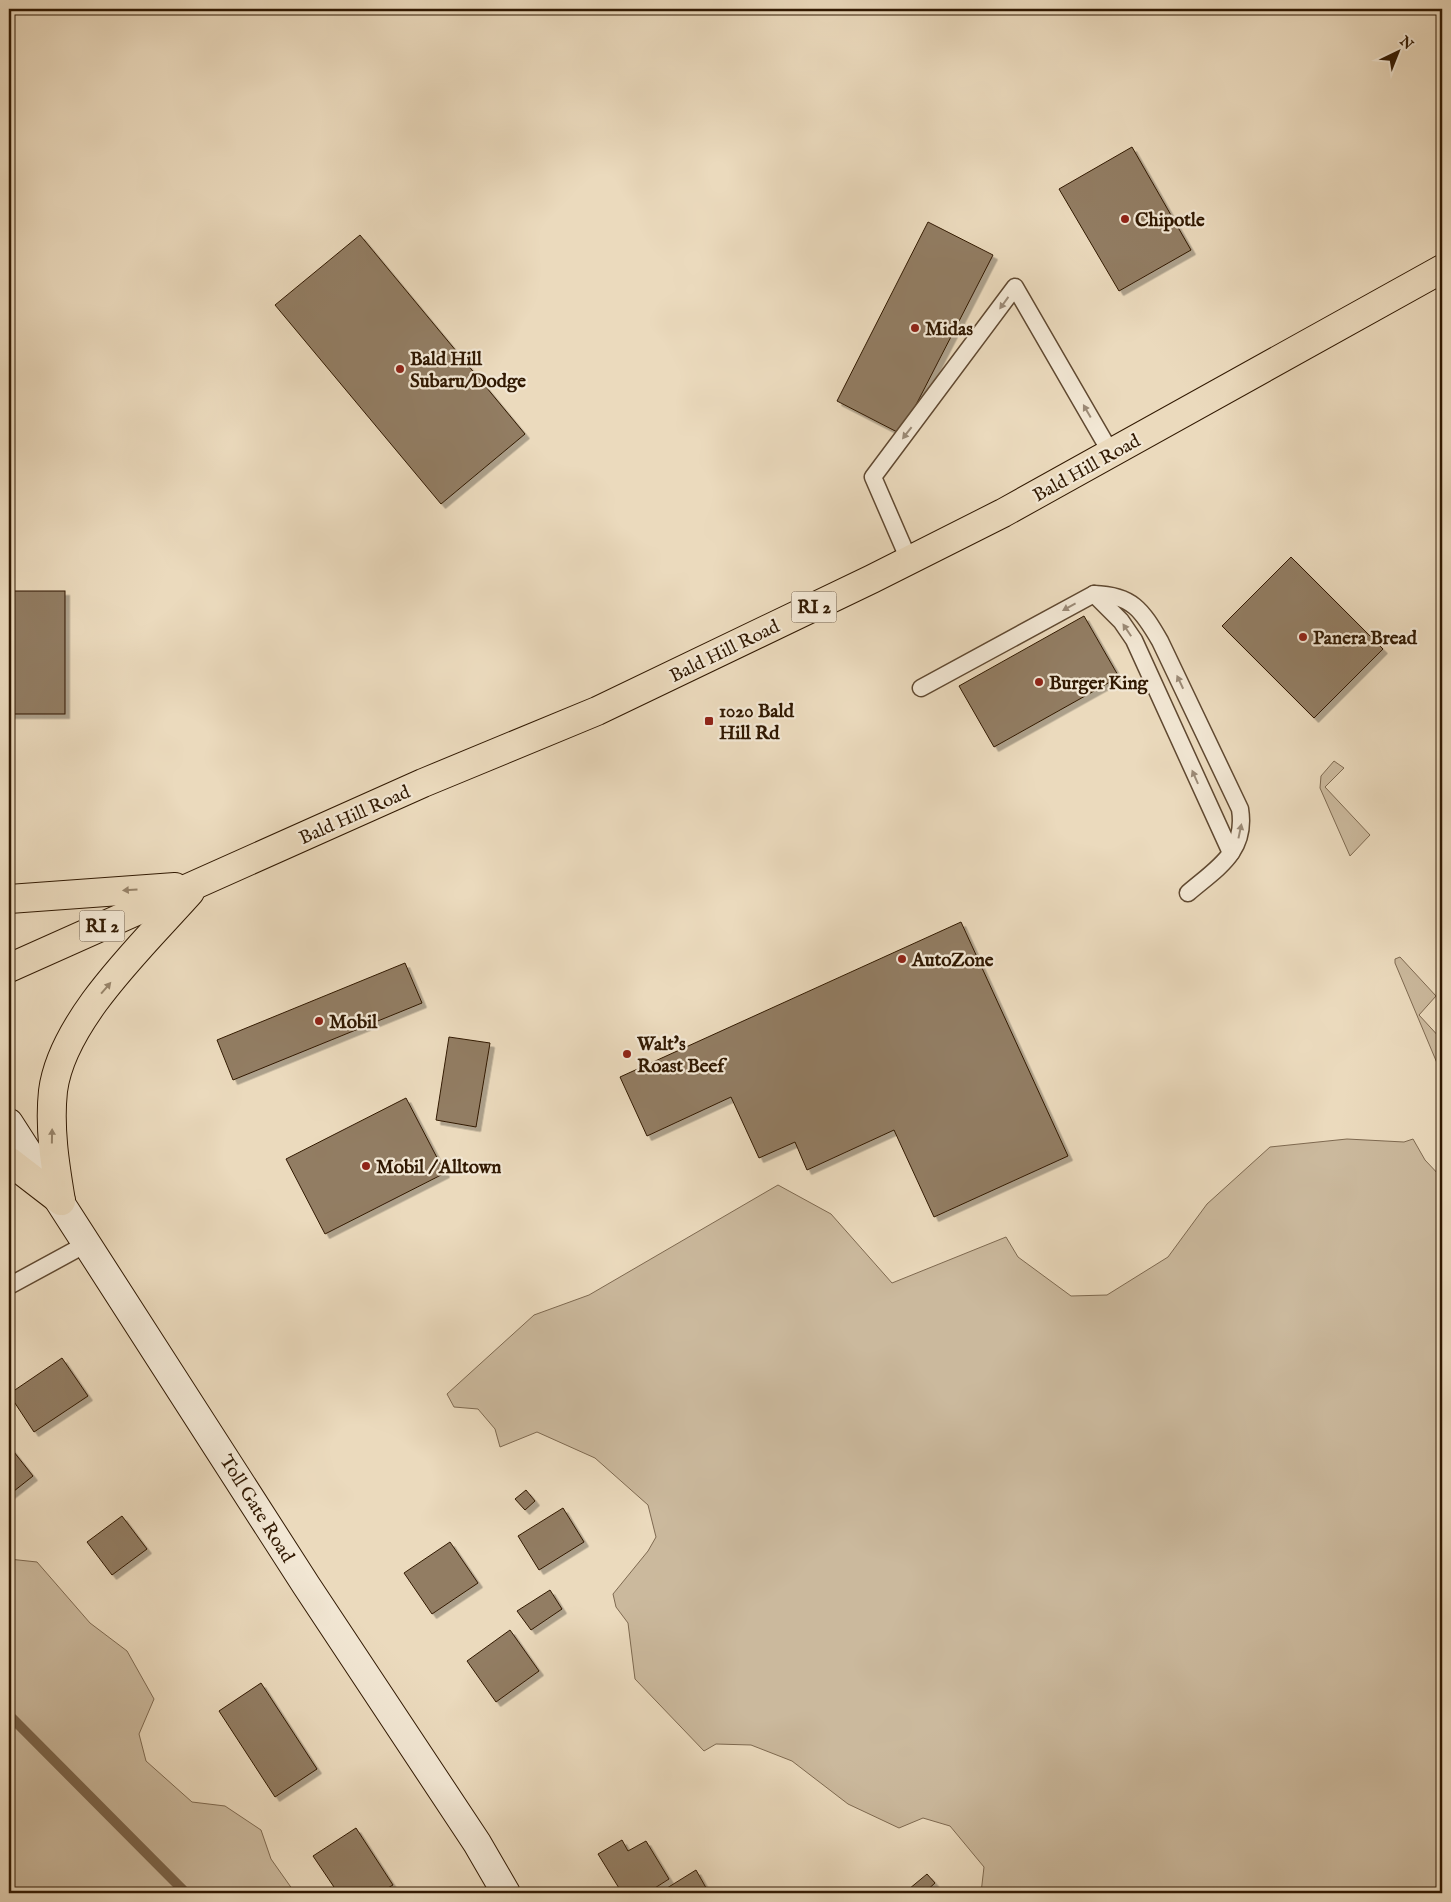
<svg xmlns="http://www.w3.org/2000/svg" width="1451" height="1902" font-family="'IM FELL English',serif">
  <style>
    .green { fill: #cbb99d; stroke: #7e6950 }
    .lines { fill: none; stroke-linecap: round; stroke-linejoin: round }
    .stream { stroke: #7b654c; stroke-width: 10 }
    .building { fill: #927d63; stroke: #311902; filter: url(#shadow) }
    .lane-casing { stroke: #604931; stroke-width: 19 }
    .secondary-casing { stroke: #311902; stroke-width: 30 }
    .primary-casing { stroke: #311902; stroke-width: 30 }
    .lane { stroke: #f2e7d4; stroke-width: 16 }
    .secondary { stroke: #f2e7d4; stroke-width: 28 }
    .primary { stroke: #ebdabd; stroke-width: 28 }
    .oneway { fill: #9b8a76 }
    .oneway2 { fill: #978369 }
    .poi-dot { fill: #8f2418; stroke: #f2e7d4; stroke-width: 2 }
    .labels { text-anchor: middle; stroke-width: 4.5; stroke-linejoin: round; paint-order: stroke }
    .shield { fill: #f2e7d4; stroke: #6b5741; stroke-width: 1 }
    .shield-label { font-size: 18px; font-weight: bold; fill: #311902 }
    .poi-label { font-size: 19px; font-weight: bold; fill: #311902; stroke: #f2e7d4; text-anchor: start }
    .street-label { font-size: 19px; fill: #311902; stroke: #f2e7d4 }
  </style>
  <defs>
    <filter id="shadow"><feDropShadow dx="4.5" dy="4.5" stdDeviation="0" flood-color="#0004"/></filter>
  </defs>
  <rect width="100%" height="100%" fill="#ebdabd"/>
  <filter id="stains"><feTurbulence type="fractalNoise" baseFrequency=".004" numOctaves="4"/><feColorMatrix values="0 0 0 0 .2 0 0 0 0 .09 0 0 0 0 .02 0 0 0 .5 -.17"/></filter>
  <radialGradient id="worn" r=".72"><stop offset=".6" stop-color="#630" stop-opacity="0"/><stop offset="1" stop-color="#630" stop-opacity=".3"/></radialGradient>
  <!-- green -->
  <g class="green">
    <path d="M1334 761 1344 768 1325 787 1370 835 1350 856 1320 788 1321 776Z"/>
    <path d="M1400 957 1436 996 1419 1015 1442 1040V1069L1437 1063 1395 963V959Z"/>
    <path d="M1347 1139 1404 1142 1413 1139 1425 1160 1442 1178V1893H981L984 1867 950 1826 923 1818 899 1828 848 1804 792 1761 751 1745 716 1744 704 1751 635 1679 628 1623 616 1607 613 1594 648 1551 656 1537 648 1505 595 1458 537 1432 500 1447 495 1429 478 1409 454 1407 447 1394 534 1315 589 1295 778 1185 831 1214 892 1283 1006 1237 1018 1257 1071 1296 1107 1295 1168 1257 1207 1204 1270 1147Z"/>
    <path d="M9 1559 37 1562 90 1623 127 1651 154 1699 139 1734 146 1761 192 1802 225 1806 261 1830 271 1859 295 1893H9Z"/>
  </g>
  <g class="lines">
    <!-- stream -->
    <path class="stream" d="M9 1715 186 1893"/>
  </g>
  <!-- building -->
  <g class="building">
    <path d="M1132 147 1191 250 1119 291 1059 189Z"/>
    <path d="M928 222 993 255 901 434 837 401Z"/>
    <path d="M360 235 525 434 441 504 275 305Z"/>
    <path d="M1291 557 1383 649 1314 718 1222 626Z"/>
    <rect x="9" y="591" width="56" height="123"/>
    <path d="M1084 616 1119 677 994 747 959 686Z"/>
    <path d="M961 922 1068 1156 934 1217 894 1130 807 1170 795 1142 759 1158 731 1097 647 1136 620 1077Z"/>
    <path d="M405 963 422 1003 233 1080 217 1040Z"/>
    <path d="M449 1037 490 1043 476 1127 436 1120Z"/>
    <path d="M406 1098 445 1173 325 1234 286 1159Z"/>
    <path d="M62 1358 88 1396 34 1432 9 1394Z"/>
    <path d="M10 1447 33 1476 9 1495V1448Z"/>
    <path d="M526 1490 535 1501 525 1510 515 1499Z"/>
    <path d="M563 1508 584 1542 539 1570 518 1536Z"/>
    <path d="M122 1516 147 1549 112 1575 87 1542Z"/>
    <path d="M450 1542 478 1583 432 1614 404 1573Z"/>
    <path d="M550 1590 562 1609 531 1630 517 1611Z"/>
    <path d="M510 1630 539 1671 496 1702 467 1661Z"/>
    <path d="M261 1683 317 1769 275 1797 219 1711Z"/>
    <path d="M356 1828 393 1885 379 1893H338L313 1856Z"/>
    <path d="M622 1840 628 1851 646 1841 669 1879 647 1893H622L598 1854Z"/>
    <path d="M696 1870 709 1893H670L667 1888Z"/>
    <path d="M927 1874 935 1883 924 1893H912L909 1889Z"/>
  </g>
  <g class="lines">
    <defs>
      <g id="lane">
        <path d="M909 560 873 477 1015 287 1111 453"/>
        <path d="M1094 594 1121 621 1134 640 1231 853"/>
        <path d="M921 688 1094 594C1132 595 1142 610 1160 641L1240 809C1247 852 1217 868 1188 893"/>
        <path d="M9 1286 88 1243"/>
      </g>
      <path id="secondary" d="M9 1123 306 1585 477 1843 506 1893"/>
      <g id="primary">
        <path d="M9 899 175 887"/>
        <path d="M9 968 423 783 597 711 872 579 1003 513 1442 269"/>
        <path d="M9 1161 61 1201"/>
        <path d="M61 1201C55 1165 49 1128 53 1091 62 1020 144 944 190 892"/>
      </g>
    </defs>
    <!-- lane casing -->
    <use href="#lane" class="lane-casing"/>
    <!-- secondary casing -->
    <use href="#secondary" class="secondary-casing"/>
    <!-- primary casing -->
    <use href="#primary" class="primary-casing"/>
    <!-- lane -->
    <use href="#lane" class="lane"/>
    <!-- secondary -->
    <use href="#secondary" class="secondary"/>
    <!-- primary -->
    <use href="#primary" class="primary"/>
  </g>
  <!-- one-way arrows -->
  <defs><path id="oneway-solid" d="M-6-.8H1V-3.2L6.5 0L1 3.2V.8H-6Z" transform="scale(1.25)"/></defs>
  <g class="oneway">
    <use href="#oneway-solid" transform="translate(1004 303) rotate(126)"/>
    <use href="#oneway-solid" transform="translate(1087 411) rotate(-120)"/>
    <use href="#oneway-solid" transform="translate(907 433) rotate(128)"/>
    <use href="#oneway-solid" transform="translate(1069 607) rotate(151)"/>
    <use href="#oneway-solid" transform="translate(1127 630) rotate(-124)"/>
    <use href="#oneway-solid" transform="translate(1180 682) rotate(-115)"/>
    <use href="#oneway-solid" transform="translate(1195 777) rotate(-114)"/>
    <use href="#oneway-solid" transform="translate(1240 831) rotate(-78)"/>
  </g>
  <g class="oneway2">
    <use href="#oneway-solid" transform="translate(130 890) rotate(176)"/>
    <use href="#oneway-solid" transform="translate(106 988) rotate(-49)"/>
    <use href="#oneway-solid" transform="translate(52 1136) rotate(-89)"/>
  </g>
  <!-- markers -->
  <g class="poi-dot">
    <circle cx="1125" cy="219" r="5"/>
    <circle cx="915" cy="328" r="5"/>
    <circle cx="400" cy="369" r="5"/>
    <circle cx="1303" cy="637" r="5"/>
    <circle cx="1039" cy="682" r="5"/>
    <rect x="704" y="716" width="10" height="10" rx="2.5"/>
    <circle cx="902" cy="959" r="5"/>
    <circle cx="319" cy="1021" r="5"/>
    <circle cx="627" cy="1054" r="5"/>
    <circle cx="366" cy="1166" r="5"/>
  </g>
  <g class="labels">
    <!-- shield labels -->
    <g class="shield">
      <rect x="791.5" y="591.5" width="45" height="31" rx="4"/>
      <rect x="79.5" y="910.5" width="45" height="31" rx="4"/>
    </g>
    <g class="shield-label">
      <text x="814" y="613">RI 2</text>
      <text x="102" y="932">RI 2</text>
    </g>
    <!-- poi labels -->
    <g class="poi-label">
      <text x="1135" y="226">Chipotle</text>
      <text x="925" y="335">Midas</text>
      <text x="410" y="365">Bald Hill<tspan x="410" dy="22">Subaru/Dodge</tspan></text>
      <text x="1313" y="644">Panera Bread</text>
      <text x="1049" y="689">Burger King</text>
      <text x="719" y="717">1020 Bald<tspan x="719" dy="22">Hill Rd</tspan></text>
      <text x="912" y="966">AutoZone</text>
      <text x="329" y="1028">Mobil</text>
      <text x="637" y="1050">Walt's<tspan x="637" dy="22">Roast Beef</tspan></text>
      <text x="376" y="1173">Mobil / Alltown</text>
    </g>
    <!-- street labels -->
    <g class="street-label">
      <text transform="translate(1086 467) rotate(-29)" y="7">Bald Hill Road</text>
      <text transform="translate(724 650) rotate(-26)" y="7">Bald Hill Road</text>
      <text transform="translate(354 814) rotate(-24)" y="7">Bald Hill Road</text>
      <text transform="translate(258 1508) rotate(58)" y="7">Toll Gate Road</text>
    </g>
  </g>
  <!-- margin -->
  <rect width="1451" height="1902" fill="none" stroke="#ebdabd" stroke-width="30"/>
  <rect x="10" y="10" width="1431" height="1882" fill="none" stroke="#311902" stroke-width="2.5"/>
  <rect x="15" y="15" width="1421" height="1872" fill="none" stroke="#311902"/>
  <!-- north arrow -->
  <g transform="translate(1398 52) rotate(43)" stroke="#f2e7d4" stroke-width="4" paint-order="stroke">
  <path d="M0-4L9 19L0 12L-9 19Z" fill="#311902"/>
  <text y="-8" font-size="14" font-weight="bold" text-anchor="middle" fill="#311902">N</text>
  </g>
  <rect width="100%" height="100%" filter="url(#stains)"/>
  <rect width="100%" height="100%" fill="url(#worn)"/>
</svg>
